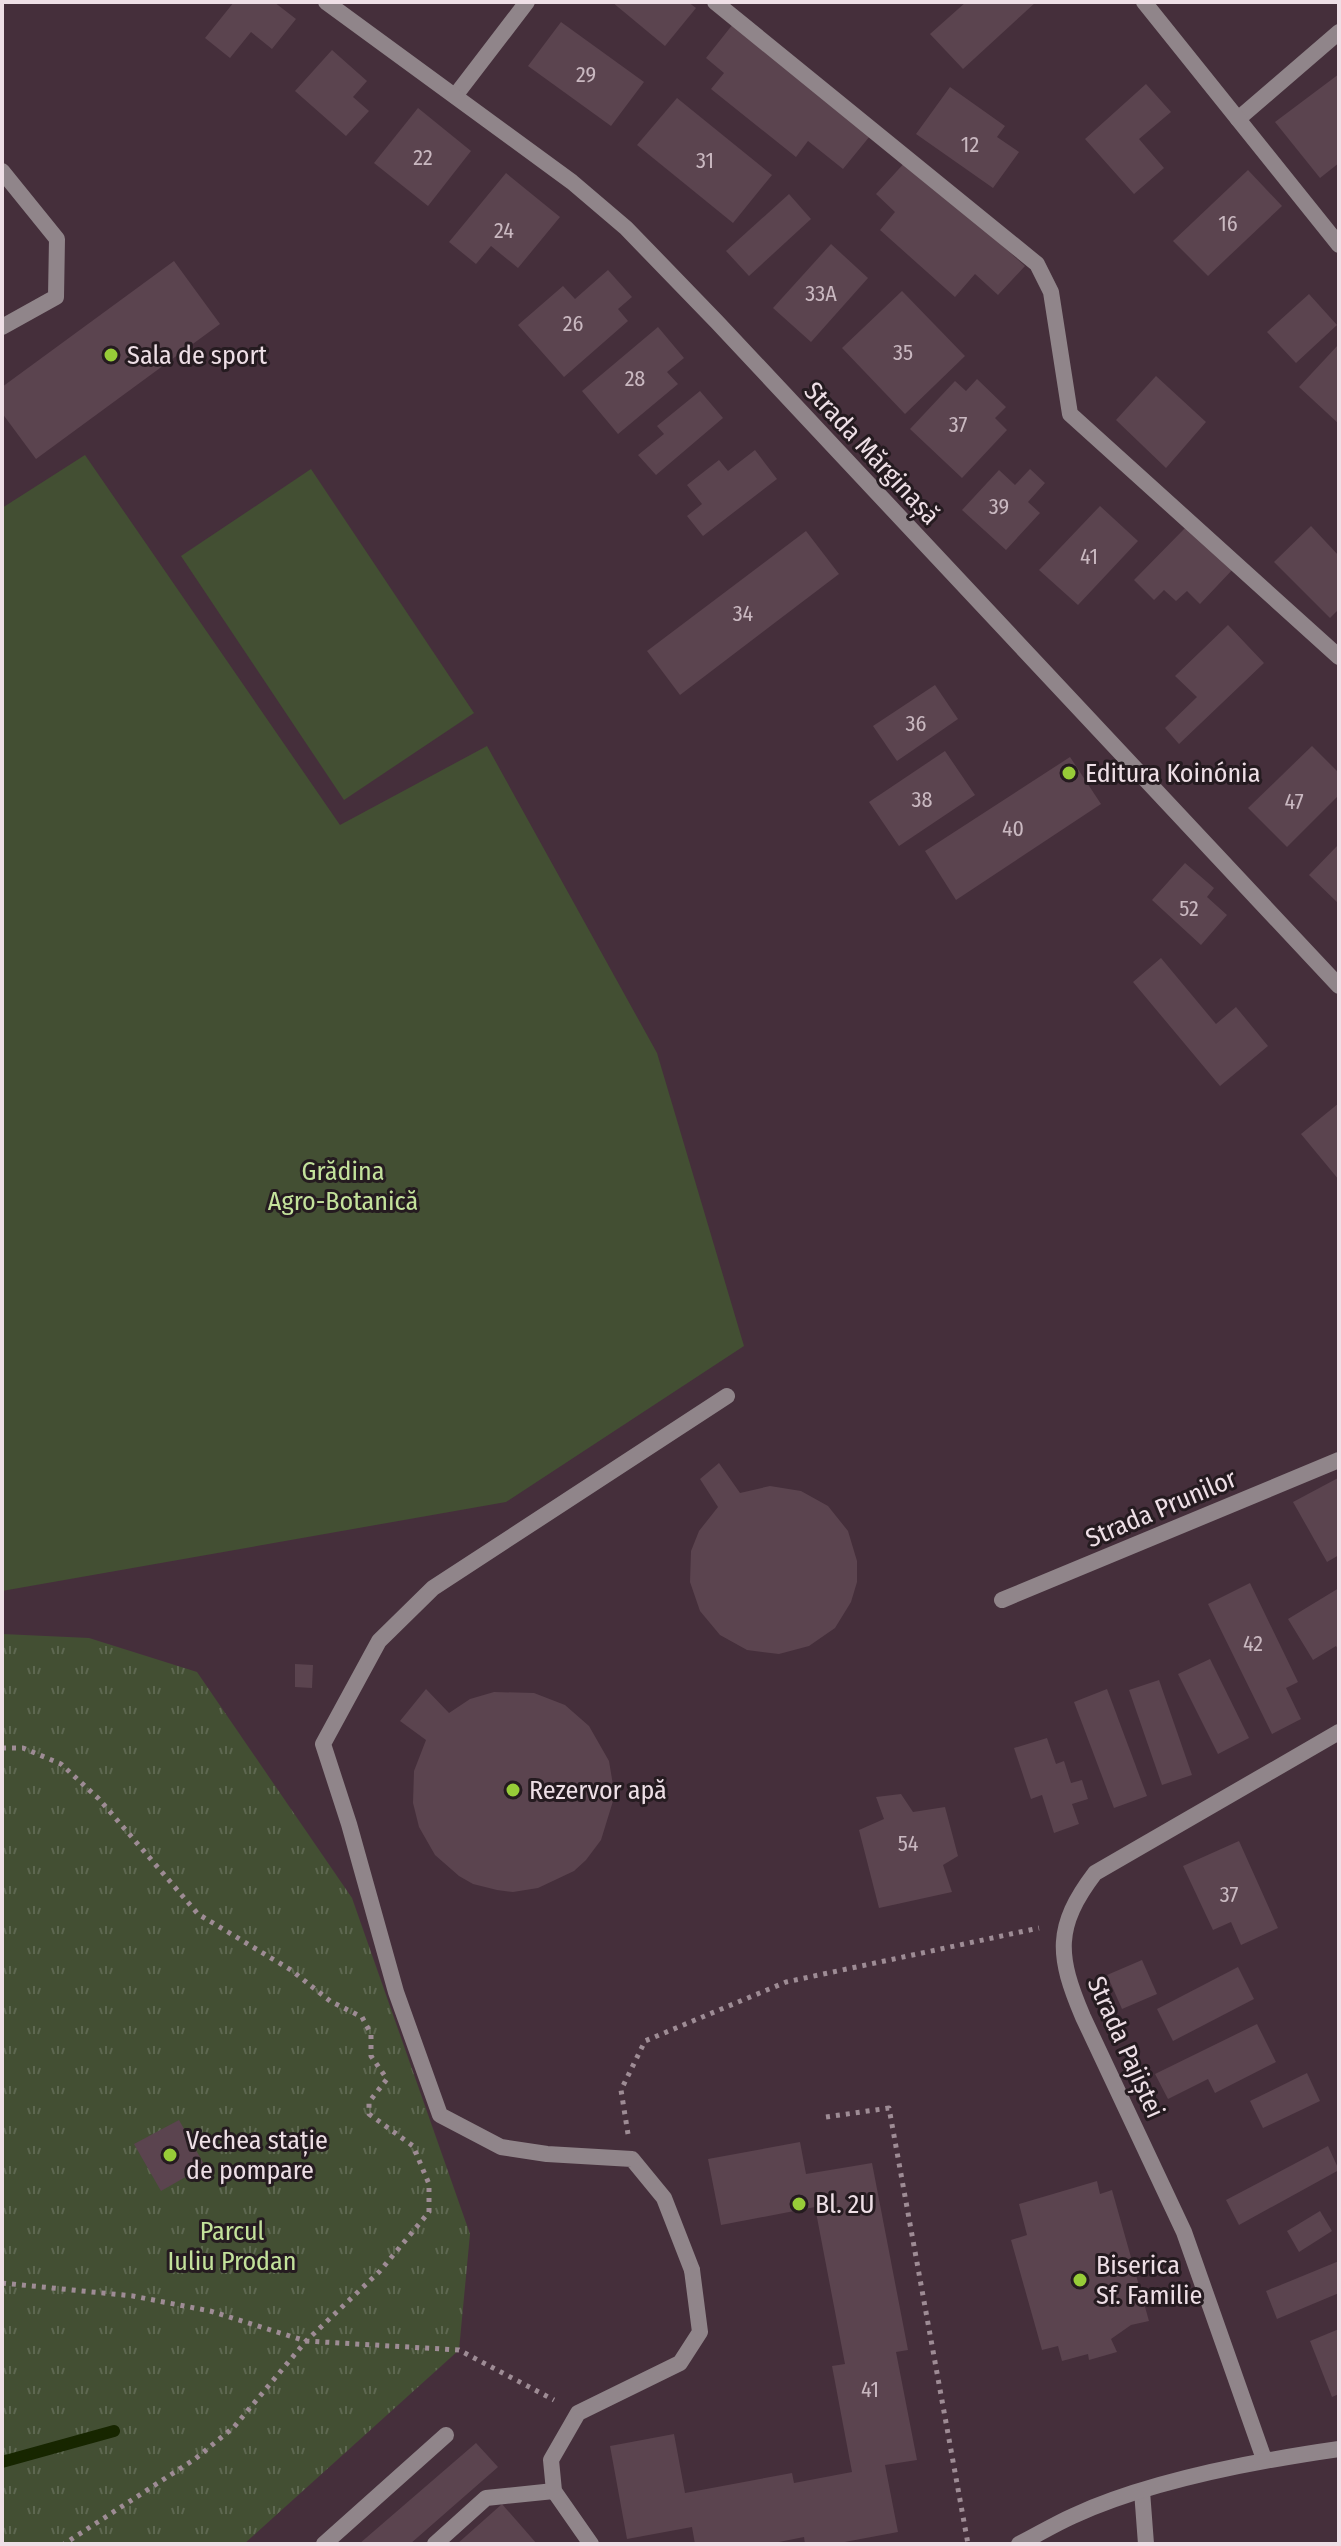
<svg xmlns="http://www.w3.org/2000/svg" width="1341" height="2546" font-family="'Fira Sans Condensed',sans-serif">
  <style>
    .green { fill: #434f33 }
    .park { fill: url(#park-tufts) }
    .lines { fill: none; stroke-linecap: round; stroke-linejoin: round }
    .stream { stroke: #172600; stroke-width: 12 }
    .building { fill: #5b444f }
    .path { stroke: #9e8c95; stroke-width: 5; stroke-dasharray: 4 6; stroke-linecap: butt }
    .lane { stroke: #90858a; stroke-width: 16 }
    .street { stroke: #90858a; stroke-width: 16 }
    .poi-dot { fill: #97cc38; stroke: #251b20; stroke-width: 3 }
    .labels { text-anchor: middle; stroke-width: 6; stroke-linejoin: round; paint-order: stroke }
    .number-label { font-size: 22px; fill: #c9b8c0 }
    .poi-label { font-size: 26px; fill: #eedfe6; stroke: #251b20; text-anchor: start }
    .street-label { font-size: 26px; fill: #eedfe6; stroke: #251b20 }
    .park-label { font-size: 26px; fill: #c3e29b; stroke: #251b20 }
  </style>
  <defs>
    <pattern id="park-tufts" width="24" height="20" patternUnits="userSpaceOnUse" patternTransform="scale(2)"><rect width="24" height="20" fill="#434f33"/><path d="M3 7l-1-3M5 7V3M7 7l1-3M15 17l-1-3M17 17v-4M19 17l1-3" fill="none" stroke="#5e6851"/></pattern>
  </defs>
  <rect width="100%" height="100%" fill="#452f3b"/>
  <!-- green -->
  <g class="green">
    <path d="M85 455 340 825 487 746 657 1053 744 1346 506 1502 2 1591V508Z"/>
    <path d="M311 469 474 713 344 800 181 556Z"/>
  </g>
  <!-- park -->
  <path class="park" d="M2 1634 89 1638 197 1672 352 1898 470 2234 459 2350 244 2544H2Z"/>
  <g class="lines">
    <!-- stream -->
    <path class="stream" d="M2 2462 114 2431"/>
  </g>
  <!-- building -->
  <g class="building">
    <path d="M234 2H274L296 19 272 49 251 32 230 58 205 38Z"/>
    <path d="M612 2H688L696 8 665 46Z"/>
    <path d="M966 2H1036L963 69 930 34Z"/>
    <path d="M561 22 644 82 611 126 528 66Z"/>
    <path d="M733 24 870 136 843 169 808 141 796 157 711 89 724 73 706 58Z"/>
    <path d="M332 50 367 81 353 97 369 111 346 136 295 91Z"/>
    <path d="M1339 74V163L1320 178 1275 122Z"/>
    <path d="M1146 84 1171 112 1139 139 1164 168 1134 194 1085 139Z"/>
    <path d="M950 87 1005 126 997 137 1019 152 993 188 916 134Z"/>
    <path d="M677 98 772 175 733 223 637 145Z"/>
    <path d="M418 108 471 151 428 206 374 163Z"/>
    <path d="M907 160 1025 266 998 295 975 274 955 297 880 230 895 212 876 194Z"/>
    <path d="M1248 170 1282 206 1208 276 1173 241Z"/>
    <path d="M506 173 560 217 518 268 491 246 476 264 449 242Z"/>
    <path d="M789 194 811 219 749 276 726 251Z"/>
    <path d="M831 244 868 278 811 342 773 308Z"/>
    <path d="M174 261 220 324 36 459 2 413V387Z"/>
    <path d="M608 270 632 297 618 309 628 321 564 377 518 325 563 286 575 299Z"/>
    <path d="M902 291 965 356 905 414 842 348Z"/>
    <path d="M1309 294 1337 325 1296 363 1267 332Z"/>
    <path d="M658 327 684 358 667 372 678 384 618 434 582 391Z"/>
    <path d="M1339 344V424L1299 387Z"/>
    <path d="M1156 376 1206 422 1166 468 1116 420Z"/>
    <path d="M977 379 1006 407 995 418 1007 430 962 478 910 429 955 381 966 391Z"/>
    <path d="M700 391 723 418 656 475 638 455 664 434 657 426Z"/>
    <path d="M755 450 777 479 703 536 687 516 702 504 687 485 719 460 728 471Z"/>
    <path d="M1030 469 1045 483 1028 502 1040 513 1006 550 962 510 999 470 1015 485Z"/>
    <path d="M1100 506 1138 541 1078 605 1039 570Z"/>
    <path d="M1188 525 1234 568 1200 604 1187 591 1176 601 1164 590 1154 600 1134 580Z"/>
    <path d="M1311 526 1339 556V609L1330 618 1274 562Z"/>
    <path d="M806 531 839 574 680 695 647 651Z"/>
    <path d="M1228 625 1264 663 1179 744 1165 728 1197 697 1175 676Z"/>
    <path d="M935 685 958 719 897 761 873 726Z"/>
    <path d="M1312 746 1339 773V795L1287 847 1248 808Z"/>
    <path d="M945 751 975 795 899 846 869 802Z"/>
    <path d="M1070 757 1101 804 956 900 925 851Z"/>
    <path d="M1339 844V904L1309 875Z"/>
    <path d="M1185 863 1214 888 1207 897 1227 915 1201 945 1152 900Z"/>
    <path d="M1161 958 1216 1024 1236 1007 1268 1046 1220 1086 1133 982Z"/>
    <path d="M1339 1103V1180L1301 1134Z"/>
    <path d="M719 1463 740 1493 770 1486 801 1491 828 1506 848 1531 857 1561V1582L851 1602 835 1628 809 1646 779 1654 747 1650 720 1635 700 1611 690 1582 691 1551 699 1531 718 1507 700 1479Z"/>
    <path d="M1338 1478 1339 1555 1327 1562 1293 1502Z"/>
    <path d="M1250 1583 1298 1682 1286 1688 1301 1719 1272 1734 1208 1604Z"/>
    <path d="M1339 1588V1651L1336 1646 1313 1660 1288 1619Z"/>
    <path d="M1210 1659 1249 1738 1218 1754 1178 1674Z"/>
    <path d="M295 1664 313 1665 312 1688 295 1687Z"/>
    <path d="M1159 1680 1192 1775 1162 1785 1129 1690Z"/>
    <path d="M426 1689 449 1713 470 1699 494 1692 534 1693 565 1705 589 1726 609 1761 613 1785V1801L601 1840 586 1860 574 1871 538 1888 513 1892 497 1890 473 1884 459 1876 435 1855 419 1827 413 1803 414 1771 426 1740 400 1721Z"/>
    <path d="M1107 1689 1147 1796 1114 1808 1074 1702Z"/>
    <path d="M1047 1738 1056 1764 1064 1761 1071 1783 1082 1780 1088 1799 1072 1804 1079 1824 1054 1833 1042 1795 1031 1799 1014 1748Z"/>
    <path d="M901 1794 913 1812 945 1807 958 1856 943 1865 952 1892 879 1908 859 1830 884 1819 876 1797Z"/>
    <path d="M1239 1841 1278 1928 1241 1945 1231 1922 1213 1930 1183 1866Z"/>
    <path d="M1142 1960 1157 1994 1122 2009 1107 1975Z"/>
    <path d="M1238 1967 1254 1999 1173 2041 1157 2009Z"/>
    <path d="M1257 2024 1276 2062 1215 2093 1208 2079 1168 2099 1155 2074Z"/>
    <path d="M1307 2073 1320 2101 1263 2128 1250 2101Z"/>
    <path d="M179 2120 205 2166 161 2191 134 2144Z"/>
    <path d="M800 2142 806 2174 872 2163 908 2350 896 2352 917 2460 885 2465 898 2532 834 2544H805L804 2537 769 2544H695L692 2527 627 2539 610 2446 674 2434 685 2493 792 2473 794 2483 852 2472 832 2366 845 2364 815 2207 721 2225 708 2159Z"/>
    <path d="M1328 2146 1339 2170 1239 2225 1226 2200Z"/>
    <path d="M1097 2181 1100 2194 1112 2190 1149 2321 1131 2325 1111 2339 1117 2352 1089 2360 1088 2354 1062 2361 1058 2346 1042 2350 1011 2240 1027 2235 1019 2204Z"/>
    <path d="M1320 2211 1332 2231 1299 2252 1287 2231Z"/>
    <path d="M1339 2261V2293L1277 2319 1266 2291Z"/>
    <path d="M1339 2329V2394L1332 2397 1310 2341Z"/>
    <path d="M476 2443 498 2467 410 2544H359Z"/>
    <path d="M502 2504 537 2544H457Z"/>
  </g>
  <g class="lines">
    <!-- path -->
    <g class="path">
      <path d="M2 1748H23L61 1764 99 1799 198 1914 291 1970 330 2001 362 2017 371 2034V2056L387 2079 369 2102V2114L413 2146 429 2184V2212L380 2271 306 2341 234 2427 195 2459 64 2544"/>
      <path d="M826 2117 889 2108 968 2544"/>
      <path d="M628 2134 621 2090 645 2041 786 1982 1039 1928"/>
      <path d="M2 2283 133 2296 210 2311 306 2341 459 2350 554 2400"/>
    </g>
    <!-- lane -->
    <g class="lane">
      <path d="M715 2 1037 264 1051 292 1070 414 1339 657"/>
      <path d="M455 96 527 2"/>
      <path d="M1238 119 1339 32"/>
      <path d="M2 171 57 239 56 297 2 327"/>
      <path d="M692 2270 664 2198 632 2159 547 2154 501 2147 440 2115 396 1992 349 1824 323 1744 379 1641 433 1588 727 1396"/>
      <path d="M1142 2491 1146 2544"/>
      <path d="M324 2544 446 2435"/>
      <path d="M435 2544 486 2498 554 2491"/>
    </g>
    <!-- street -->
    <g class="street">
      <path d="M326 2 572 182 626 228 717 322 1339 986"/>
      <path d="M1144 2 1339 245"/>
      <path d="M1002 1600 1339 1460"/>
      <path d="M1264 2459 1184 2232 1083 2017C1057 1956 1054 1927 1095 1873L1339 1732"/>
      <path d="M591 2544 554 2491 551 2460 578 2413 680 2363 700 2332 692 2270"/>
      <path d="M1019 2544C1037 2535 1055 2524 1073 2516 1151 2480 1255 2461 1339 2449"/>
    </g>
  </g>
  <!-- markers -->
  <g class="poi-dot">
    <circle cx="111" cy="355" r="8"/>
    <circle cx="1069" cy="773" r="8"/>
    <circle cx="513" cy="1790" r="8"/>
    <circle cx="170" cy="2155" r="8"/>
    <circle cx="799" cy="2204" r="8"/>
    <circle cx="1080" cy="2280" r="8"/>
  </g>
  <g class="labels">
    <!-- number labels -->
    <g class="number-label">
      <text x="586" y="82">29</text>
      <text x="970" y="152">12</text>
      <text x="423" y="165">22</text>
      <text x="705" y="168">31</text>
      <text x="1228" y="231">16</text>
      <text x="504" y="238">24</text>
      <text x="821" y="301">33A</text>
      <text x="573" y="331">26</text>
      <text x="903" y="360">35</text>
      <text x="635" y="386">28</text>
      <text x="958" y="432">37</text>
      <text x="999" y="514">39</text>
      <text x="1089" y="564">41</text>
      <text x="743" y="621">34</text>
      <text x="916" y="731">36</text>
      <text x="922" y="807">38</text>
      <text x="1294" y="809">47</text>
      <text x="1013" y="836">40</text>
      <text x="1189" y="916">52</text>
      <text x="1253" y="1651">42</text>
      <text x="908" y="1851">54</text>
      <text x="1229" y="1902">37</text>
      <text x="870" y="2397">41</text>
    </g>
    <!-- poi labels -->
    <g class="poi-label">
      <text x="127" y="364">Sala de sport</text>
      <text x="1085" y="782">Editura Koinónia</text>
      <text x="529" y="1799">Rezervor apă</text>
      <text x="186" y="2149">Vechea stație<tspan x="186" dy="30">de pompare</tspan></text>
      <text x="815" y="2213">Bl. 2U</text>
      <text x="1096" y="2274">Biserica<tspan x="1096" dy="30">Sf. Familie</tspan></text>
    </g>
    <!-- street labels -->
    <g class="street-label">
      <text transform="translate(872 453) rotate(47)" y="9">Strada Mărginașă</text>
      <text transform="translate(1161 1508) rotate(-23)" y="9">Strada Prunilor</text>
      <text transform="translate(1126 2047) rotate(66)" y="9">Strada Pajiștei</text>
    </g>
    <!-- park labels -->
    <g class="park-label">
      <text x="343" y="1180">Grădina<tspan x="343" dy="30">Agro-Botanică</tspan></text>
      <text x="232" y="2240">Parcul<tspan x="232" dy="30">Iuliu Prodan</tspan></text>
    </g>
  </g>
  <!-- border -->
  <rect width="1341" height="2546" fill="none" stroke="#eedfe6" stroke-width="8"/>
</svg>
